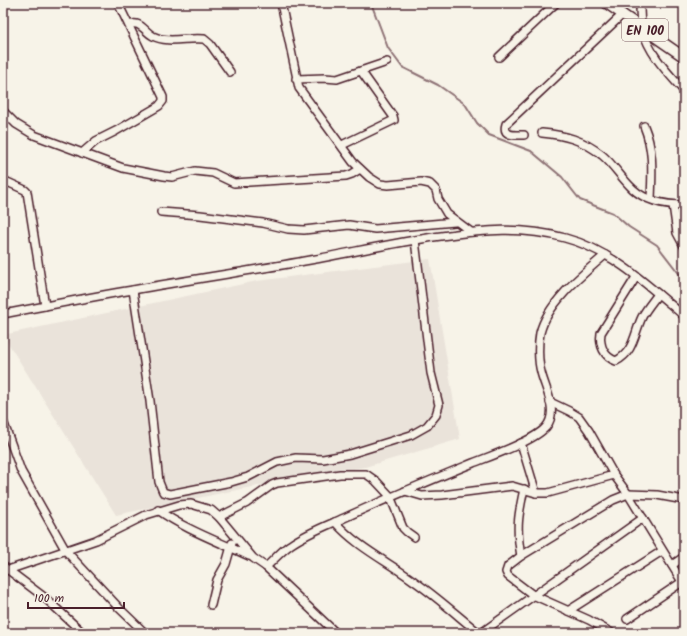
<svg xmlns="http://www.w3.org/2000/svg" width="687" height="636" font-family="Kalam,sans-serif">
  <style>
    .built { fill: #eae3da }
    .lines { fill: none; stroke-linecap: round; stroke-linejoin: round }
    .stream { stroke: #8e7275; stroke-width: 2 }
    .minor-casing { stroke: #4a1f2b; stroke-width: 10 }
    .major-casing { stroke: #4a1f2b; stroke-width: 12 }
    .minor { stroke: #f7f3e8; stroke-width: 7 }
    .major { stroke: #f7f3e8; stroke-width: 9 }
    .labels { text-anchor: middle; stroke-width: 4; stroke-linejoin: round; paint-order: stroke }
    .shield { fill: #f7f3e8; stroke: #7e5f64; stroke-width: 1 }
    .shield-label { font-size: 13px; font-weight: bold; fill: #4a1f2b }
  </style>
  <rect width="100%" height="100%" fill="#f7f3e8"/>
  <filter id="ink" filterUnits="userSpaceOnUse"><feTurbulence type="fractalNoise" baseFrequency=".025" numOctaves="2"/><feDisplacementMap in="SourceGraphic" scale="8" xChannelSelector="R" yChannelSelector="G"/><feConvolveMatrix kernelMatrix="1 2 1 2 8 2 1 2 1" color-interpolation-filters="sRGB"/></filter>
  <g filter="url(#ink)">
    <!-- built -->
    <path class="built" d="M430 259 460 439 365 467 241 489 116 515 3 335 257 281Z"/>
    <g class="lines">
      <!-- stream -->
      <path class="stream" d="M371 3 388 48 402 67 438 85 465 104 477 123 489 135 531 151 562 177 580 200 613 213 629 227 657 245 684 280"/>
      <defs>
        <g id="minor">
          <path d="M281 3 299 88 353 162 369 177 380 184 388 185 421 182 430 184 436 190 438 199 447 214 471 232"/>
          <path d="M640 3C640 11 640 21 642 28 649 54 667 72 684 91"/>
          <path d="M129 25C140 20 144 31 153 36 168 44 187 37 204 39L210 44 230 72"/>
          <path d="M499 57 556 3"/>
          <path d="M296 79 325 78 337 79 387 62"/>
          <path d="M3 111 16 124 34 135 123 168 164 176 172 177 195 171 213 173 234 183 346 176 352 174 360 169"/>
          <path d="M644 126C654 150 652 174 651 199"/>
          <path d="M542 133C565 135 583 140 602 155 614 165 621 178 633 189 646 201 666 205 684 205"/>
          <path d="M524 135C516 135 502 137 506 124L623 14"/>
          <path d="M342 145 394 120 393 116 361 71"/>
          <path d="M82 153 96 141 116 131 159 106 163 101V97L118 3"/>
          <path d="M3 180 25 190 27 192 45 306"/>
          <path d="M673 205 677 233 684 246"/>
          <path d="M161 212 200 215 263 223 288 229 304 230 349 225 375 229 455 222"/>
          <path d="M636 277 601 333C599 345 604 357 616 361 634 352 634 334 642 317 646 309 653 301 658 294"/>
          <path d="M133 290 150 401 159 482 163 492 170 494 231 482 248 477 277 462 296 458 323 459 350 454 411 435 427 426 436 415 439 405 431 373 415 240"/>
          <path d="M3 314C46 306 90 297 133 290 192 279 251 271 310 260 354 252 397 242 441 236 485 230 521 226 565 238 611 250 648 285 684 316"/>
          <path d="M550 402 569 411 579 417 589 431 614 475 628 494 684 585"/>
          <path d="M3 421 21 471 66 551 119 608 145 633"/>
          <path d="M521 443 536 493"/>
          <path d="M405 491 422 496 442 495 512 486 536 493H548L614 475"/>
          <path d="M158 510C186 530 218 541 249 556"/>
          <path d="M219 517 247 503 272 485 277 483 340 474H366L376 481 390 496 403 528 407 532 414 537"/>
          <path d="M335 522C357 547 387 561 414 581 437 597 458 616 479 633"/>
          <path d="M521 556C516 529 518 516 524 489"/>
          <path d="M672 565 684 557"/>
          <path d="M3 566 44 597 83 633"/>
          <path d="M266 567C274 560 281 551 290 545 307 533 326 526 344 518 387 498 429 481 473 463 491 456 534 441 546 427 559 411 545 389 541 372 538 361 538 344 540 333 547 303 583 274 605 255"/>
          <path d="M8 570 96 540 146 515 179 505 191 504 211 510 219 517 253 558 266 567 336 633"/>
          <path d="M211 605 217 580 226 564 232 543"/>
          <path d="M568 611 662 551"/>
          <path d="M627 619 682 582"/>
          <path d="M481 633 643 518"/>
          <path d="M612 633 589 620 533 595 508 576 506 572 508 566 521 556 613 500 628 494 657 495 684 500"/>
        </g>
        <path id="major" d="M606 3 684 57"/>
      </defs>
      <!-- minor casing -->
      <use href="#minor" class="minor-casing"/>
      <!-- major casing -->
      <use href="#major" class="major-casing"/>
      <!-- minor -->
      <use href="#minor" class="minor"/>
      <!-- major -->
      <use href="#major" class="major"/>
    </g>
  </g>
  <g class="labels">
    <!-- shield labels -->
    <rect class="shield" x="622" y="19" width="46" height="22" rx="3"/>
    <g class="shield-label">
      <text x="645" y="35">EN 100</text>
    </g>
  </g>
  <!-- margin -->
  <rect width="687" height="636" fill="none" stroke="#f7f3e8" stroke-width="16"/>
  <rect x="8" y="8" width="671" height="620" fill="none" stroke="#4a1f2b" stroke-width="1.5" filter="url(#ink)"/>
  <!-- scale -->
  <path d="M28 602v6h96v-6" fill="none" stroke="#4a1f2b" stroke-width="2"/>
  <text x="34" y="602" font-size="12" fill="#4a1f2b" stroke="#f7f3e8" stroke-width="3" paint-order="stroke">100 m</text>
</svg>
